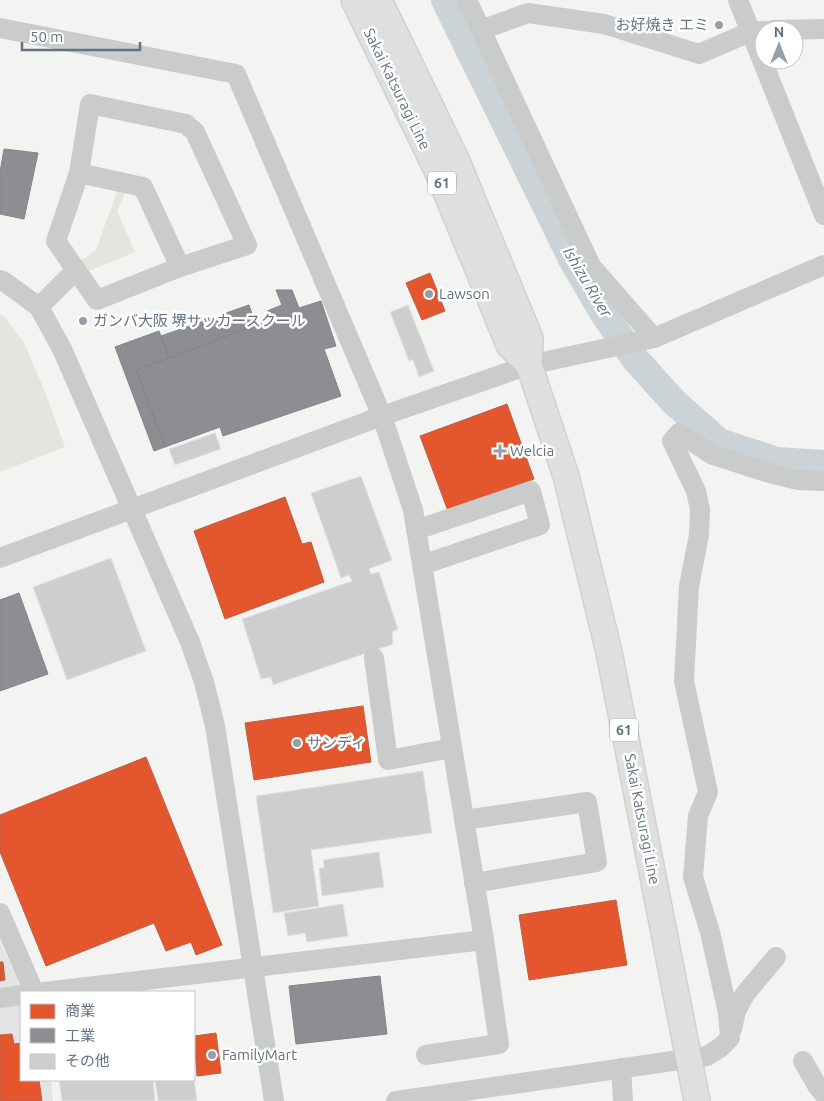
<svg xmlns="http://www.w3.org/2000/svg" width="824" height="1101" font-family="Ubuntu,'Noto Sans JP',sans-serif">
  <style>
    .built { fill: #e3e5e4 }
    .green { fill: #e2e6df }
    .shops { fill: #e4572e; stroke: #bd5f47 }
    .industry { fill: #8d8d92; stroke: #80858d }
    .lines { fill: none; stroke-linecap: round; stroke-linejoin: round }
    .river { stroke: #cbd3d6; stroke-width: 28 }
    .building { fill: #cdcfcf; stroke: #e2e2e1 }
    .major-casing { stroke: #d0d1d0; stroke-width: 28 }
    .minor { stroke: #cacccc; stroke-width: 20 }
    .major { stroke: #dfdfe0; stroke-width: 25 }
    .poi-dot { fill: #959fa9; stroke: #fff; stroke-width: 2 }
    .labels { text-anchor: middle; stroke-width: 5; stroke-linejoin: round; paint-order: stroke }
    .shield { fill: #fff; stroke: #929ca8; stroke-width: 1 }
    .shield-label { font-size: 14px; font-weight: bold; fill: #637282 }
    .poi-label { font-size: 15px; fill: #637282; stroke: #fff; text-anchor: start }
    .street-label { font-size: 15px; fill: #637282; stroke: #fff }
    .water-label { font-size: 16px; font-style: italic; fill: #5e757f; stroke: #fff }
  </style>
  <rect width="100%" height="100%" fill="#f3f3f1"/>
  <!-- built -->
  <path class="built" d="M0 942 18 980 21 996V1080H51L53 1101H0Z"/>
  <!-- green -->
  <g class="green">
    <path d="M118 189 126 191 117 211 135 252 89 271 80 261 96 250Z"/>
    <path d="M0 314 5 317 24 343 45 392 65 447 0 472Z"/>
  </g>
  <!-- shops -->
  <g class="shops">
    <path d="M430 273 445 311 422 320 406 283Z"/>
    <path d="M507 404 534 479 448 511 420 436Z"/>
    <path d="M285 497 302 544 311 542 324 582 225 619 194 531Z"/>
    <path d="M363 706 371 762 254 780 245 723Z"/>
    <path d="M146 757 222 945 196 955 191 942 166 951 154 923 46 966 0 852V815Z"/>
    <path d="M616 900 627 965 529 980 519 915Z"/>
    <path d="M0 962H3L5 980 0 981Z"/>
    <path d="M216 1033 221 1073 197 1076 194 1036Z"/>
    <path d="M12 1034 14 1044 21 1043V1080H39L42 1101H0V1035Z"/>
  </g>
  <!-- industry -->
  <g class="industry">
    <path d="M4 149 38 153 24 219 0 214V172Z"/>
    <path d="M276 290H292L299 308 321 301 336 346 324 349 341 396 223 436 220 427 165 447 136 370 270 320 267 311 282 305Z"/>
    <path d="M249 305 256 325 169 358 161 336Z"/>
    <path d="M159 331 169 358 136 370 165 447 154 451 115 347Z"/>
    <path d="M19 593 48 674 0 691V600Z"/>
    <path d="M380 976 387 1034 296 1044 289 986Z"/>
  </g>
  <g class="lines">
    <!-- river -->
    <path class="river" d="M445 0 572 259 604 314 636 360 674 402 719 442 777 461 824 464"/>
  </g>
  <!-- building -->
  <g class="building">
    <path d="M408 305 434 371 419 377 413 360 409 361 390 312Z"/>
    <path d="M215 433 221 449 175 465 169 449Z"/>
    <path d="M361 476 392 560 369 569 371 574 379 572 398 629 392 632 393 644 273 685 271 677 261 679 242 619 352 581 349 575 341 578 311 493Z"/>
    <path d="M111 558 146 651 67 680 33 587Z"/>
    <path d="M423 771 432 833 311 850 319 906 273 913 256 796Z"/>
    <path d="M379 852 384 887 322 896 319 868H324L323 860Z"/>
    <path d="M343 904 348 936 307 942 305 933 288 936 284 913Z"/>
    <path d="M194 1079 197 1101H158L155 1080Z"/>
    <path d="M59 1080H153L155 1101H62Z"/>
  </g>
  <g class="lines">
    <defs>
      <g id="major">
        <path d="M354 0 437 170 509 345 529 365"/>
        <path d="M379 0 456 159 530 338 529 365 566 476 609 652 697 1101"/>
      </g>
    </defs>
    <!-- major casing -->
    <use href="#major" class="major-casing"/>
    <!-- minor -->
    <g class="minor">
      <path d="M467 0 591 266 654 338"/>
      <path d="M738 0 824 215"/>
      <path d="M0 28 236 74 382 416 413 510 484 940 44 992"/>
      <path d="M481 30 528 13 604 24 699 54 750 32 764 31"/>
      <path d="M773 30 824 29"/>
      <path d="M79 173 143 187 180 267"/>
      <path d="M0 280 6 283 39 307 62 349 190 642 204 682 215 726 274 1101"/>
      <path d="M39 307 76 270 97 300 180 267 247 245 195 132 186 124 90 104 79 173 56 241 76 270"/>
      <path d="M416 530 531 491 540 525 422 565"/>
      <path d="M0 558 382 416 529 365 654 338 824 265"/>
      <path d="M374 658 388 760 452 748"/>
      <path d="M464 820 587 802 597 862 474 883"/>
      <path d="M0 913 34 992"/>
      <path d="M0 998 21 995"/>
      <path d="M732 1029 736 1011 745 994 776 957"/>
      <path d="M426 1055 499 1044 484 940"/>
      <path d="M803 1061 818 1087 824 1094"/>
      <path d="M621 1068 623 1101"/>
      <path d="M396 1101 707 1056 721 1047 730 1038 728 1013 710 932 693 877 698 816 708 792 684 681 689 586 699 535 700 509 696 491 672 441 679 433 713 455 766 472 798 480 824 481"/>
    </g>
    <!-- major -->
    <use href="#major" class="major"/>
  </g>
  <!-- markers -->
  <g class="poi-dot">
    <circle cx="719" cy="25" r="5"/>
    <circle cx="429" cy="294" r="5"/>
    <circle cx="83" cy="321" r="5"/>
    <path d="M497.5 443.5h5v5h5v5h-5v5h-5v-5h-5v-5h5z"/>
    <circle cx="297" cy="743" r="5"/>
    <circle cx="212" cy="1055" r="5"/>
  </g>
  <g class="labels">
    <!-- shield labels -->
    <g class="shield">
      <rect x="428" y="171.5" width="28" height="23" rx="4"/>
      <rect x="610" y="718.5" width="28" height="23" rx="4"/>
    </g>
    <g class="shield-label">
      <text x="442" y="188">61</text>
      <text x="624" y="735">61</text>
    </g>
    <!-- poi labels -->
    <g class="poi-label">
      <text x="709" y="30" text-anchor="end">お好焼き エミ</text>
      <text x="439" y="299">Lawson</text>
      <text x="93" y="326">ガンバ大阪 堺サッカースクール</text>
      <text x="510" y="456">Welcia</text>
      <text x="307" y="748">サンディ</text>
      <text x="222" y="1060">FamilyMart</text>
    </g>
    <!-- street labels -->
    <g class="street-label">
      <text transform="translate(397 89) rotate(64)" y="5">Sakai Katsuragi Line</text>
      <text transform="translate(642 819) rotate(79)" y="5">Sakai Katsuragi Line</text>
    </g>
    <!-- water labels -->
    <g class="water-label">
      <text transform="translate(588 282) rotate(59)" y="6">Ishizu River</text>
    </g>
  </g>
  <!-- legend -->
  <rect x="20" y="991" width="175" height="90" fill="#ffffff" stroke="#c1c7cd"/>
  <rect x="30" y="1004" width="25" height="15" fill="#e4572e" stroke="#c1c7cd"/>
  <text x="65" y="1016" font-size="15" fill="#637282">商業</text>
  <rect x="30" y="1028" width="25" height="15" fill="#8d8d92" stroke="#c1c7cd"/>
  <text x="65" y="1041" font-size="15" fill="#637282">工業</text>
  <rect x="30" y="1054" width="25" height="15" fill="#cdcfcf" stroke="#c1c7cd"/>
  <text x="65" y="1066" font-size="15" fill="#637282">その他</text>
  <!-- north arrow -->
  <g transform="translate(779 45)"><circle r="24" fill="#ffffff" stroke="#c1c7cd"/>
  <path d="M0-4L9 19L0 12L-9 19Z" fill="#959fa9"/>
  <text y="-8" font-size="14" font-weight="bold" text-anchor="middle" fill="#637282">N</text>
  </g>
  <!-- scale -->
  <path d="M22 42v8h118v-8" fill="none" stroke="#637282" stroke-width="2.5"/>
  <text x="30" y="42" font-size="15" fill="#637282" stroke="#ffffff" stroke-width="4" paint-order="stroke">50 m</text>
</svg>
